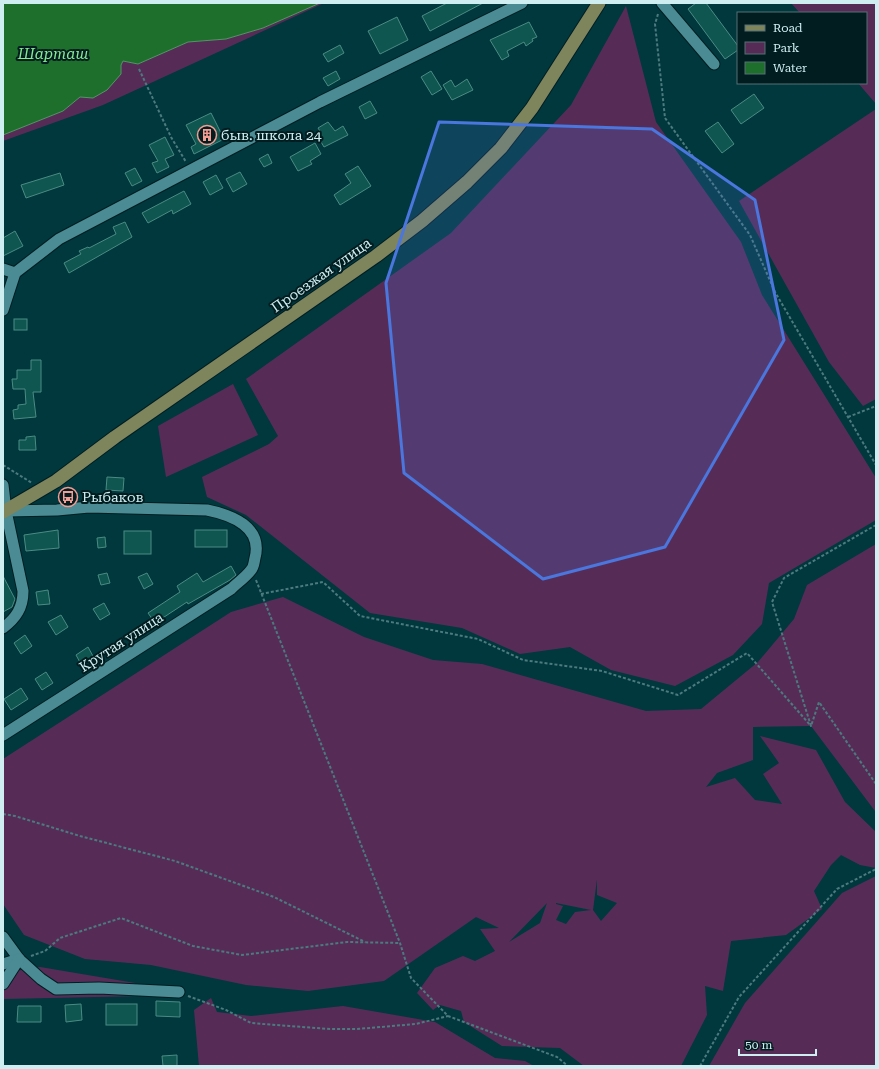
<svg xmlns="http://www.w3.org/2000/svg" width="879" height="1069" font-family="'Roboto Serif',serif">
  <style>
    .green { fill: #562c57; fill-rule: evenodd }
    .water { fill: #1f6f2c; stroke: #549567 }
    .building { fill: #0f5650; stroke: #4b8b83 }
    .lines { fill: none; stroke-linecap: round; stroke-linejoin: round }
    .minor-casing { stroke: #001e22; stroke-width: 13 }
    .major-casing { stroke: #001e22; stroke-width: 15 }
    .path { stroke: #4b7a7f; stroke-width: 2; stroke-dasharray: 3 2; stroke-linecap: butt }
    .minor { stroke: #4b8b93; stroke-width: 11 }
    .major { stroke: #7e855c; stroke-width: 13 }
    .marked { fill: #4a76de; fill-opacity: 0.2; stroke: #4a76de; stroke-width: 3; stroke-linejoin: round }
    .labels { text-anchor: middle; stroke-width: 4; stroke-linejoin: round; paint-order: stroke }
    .poi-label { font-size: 14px; fill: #cfeef2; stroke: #021d20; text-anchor: start }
    .street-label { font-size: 14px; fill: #cfeef2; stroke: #021d20 }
    .water-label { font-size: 15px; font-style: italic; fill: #86ea8f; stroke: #021d20 }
  </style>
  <rect width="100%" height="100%" fill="#00383e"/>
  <!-- green -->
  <g class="green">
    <path d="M320 3H324L103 105 3 141V135L63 111 80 97 93 98 123 61 138 64 188 42 226 39 263 28Z"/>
    <path d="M791 3H876V104L858 83H866V13H800Z"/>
    <path d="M626 6 656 122 741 242 762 295 876 478V520L769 583 762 624 733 655 675 686 611 670 570 647 520 654 462 628 370 613 246 515 207 497 202 477 269 444 278 436 246 379 451 233 571 105Z"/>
    <path d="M876 109V399L863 406 829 362 739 201Z"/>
    <path d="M233 384 258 435 166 477 158 426Z"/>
    <path d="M876 544V810L875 811 811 726 753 727V760L717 773 706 787 735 778 755 800 782 804 763 774 779 763 760 736 816 750 845 802 876 832V868L860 865 841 855 831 865 814 891 822 909 786 935 731 941 723 991 705 986 707 1015 681 1066H584L560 1048 502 1046 464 1022 461 1011 440 1005 433 1010 417 993 435 968 463 956 475 961 495 951 480 929 499 928 476 917 384 981 308 991 246 985 151 965 85 959 24 935 3 904V759L231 612 283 597 364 637 433 660 482 664 646 711 701 709 758 662 794 619 807 585ZM597 879V895L617 903 601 921 593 910ZM547 903 540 923 509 942ZM556 904V903L591 910 575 912 566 924 556 920 563 906Z"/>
    <path d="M876 876V1066H709L745 1003 842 893Z"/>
    <path d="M40 967 135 983 143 996 3 999V973Z"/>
    <path d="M211 998 217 1012 251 1016 343 1006 435 1022 495 1058 525 1061 534 1066H199L194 1010Z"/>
  </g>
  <!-- water -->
  <path class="water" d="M3 3H320L263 28 226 39 188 42 138 64 123 61 121 65V74L107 90 93 98 80 97 63 111 3 135Z"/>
  <!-- building -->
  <g class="building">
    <path d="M447 3H483L430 31 422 16Z"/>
    <path d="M696 3H706L738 46V50L725 59 688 9Z"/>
    <path d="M397 17 408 40 380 54 368 31Z"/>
    <path d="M529 22 537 37 532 39 533 41 526 46 524 42 507 51 509 56 502 60 490 40Z"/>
    <path d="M340 45 344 53 328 62 323 54Z"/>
    <path d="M336 71 340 79 328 86 323 78Z"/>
    <path d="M431 71 442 89 432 95 421 77Z"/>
    <path d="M467 79 473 90 452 100 443 85 451 80 455 87Z"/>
    <path d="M754 94 764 108 741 124 731 110Z"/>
    <path d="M370 101 377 113 365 119 359 107Z"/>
    <path d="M211 113 224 139 194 154 191 147 196 144 186 125Z"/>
    <path d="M328 122 335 131 343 126 348 135 324 147 317 135 321 133 318 128Z"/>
    <path d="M718 122 734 144 722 153 705 131Z"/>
    <path d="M165 137 174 155 165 159 169 167 157 173 152 163 158 161 149 145Z"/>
    <path d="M315 143 321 154 310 161 312 164 298 171 290 157Z"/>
    <path d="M268 154 272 163 264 167 259 159Z"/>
    <path d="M358 166 371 186 340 205 334 195 351 183 345 174Z"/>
    <path d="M135 168 142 181 132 186 125 173Z"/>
    <path d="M240 172 247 184 233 192 226 179Z"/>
    <path d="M60 173 64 185 26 198 21 185Z"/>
    <path d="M216 175 223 188 210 195 203 182Z"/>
    <path d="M184 191 191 204 173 214 172 210 148 223 142 213Z"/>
    <path d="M125 222 132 237 69 273 64 263 81 254 79 251 88 247 89 248 116 234 113 227Z"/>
    <path d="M15 231 23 246 3 256V238Z"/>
    <rect x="14" y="319" width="13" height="11"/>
    <path d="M31 360H41V392H33L36 417 14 419 13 410 18 409V405L26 404 25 389H13L12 379H17V370H31Z"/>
    <path d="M35 436 36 450H19V440H26V437Z"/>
    <path d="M107 477 124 478 123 491 106 490Z"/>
    <path d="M58 530 59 548 26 551 24 535Z"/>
    <rect x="195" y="530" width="32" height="17"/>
    <rect x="124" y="531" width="27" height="23"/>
    <path d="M105 537 106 547 98 548 97 538Z"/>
    <path d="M231 566 236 575 230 580 188 604 187 602 155 623 148 613 180 592 177 586 197 573 203 582Z"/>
    <path d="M107 573 110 583 101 585 98 575Z"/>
    <path d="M147 573 153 584 144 589 138 577Z"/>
    <path d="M3 576 15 599 12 607 3 612Z"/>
    <path d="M48 590 50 604 38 605 36 592Z"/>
    <path d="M104 603 110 614 100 620 93 609Z"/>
    <path d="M61 615 68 627 56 635 48 622Z"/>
    <path d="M25 635 32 646 21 654 14 643Z"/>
    <path d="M88 647 94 658 82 666 76 655Z"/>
    <path d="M46 672 53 683 42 690 35 679Z"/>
    <path d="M21 688 28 699 11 710 4 699Z"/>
    <path d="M156 1001 180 1002V1017L156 1016Z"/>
    <path d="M81 1004 82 1020 66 1022 65 1005Z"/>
    <rect x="106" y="1004" width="31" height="21"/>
    <path d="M18 1006H41V1022H17Z"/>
    <path d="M177 1055V1066H163L162 1056Z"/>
  </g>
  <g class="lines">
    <defs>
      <g id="minor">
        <path d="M662 3 714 64"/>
        <path d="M3 269 15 273"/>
        <path d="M3 310 15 273 59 239 320 102 522 3"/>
        <path d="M3 485 6 511 23 591C23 608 16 618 3 628"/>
        <path d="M3 735 231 589C237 583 246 577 251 570 254 567 254 562 255 558 263 527 232 515 207 510L89 507 57 510 6 511"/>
        <path d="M3 937 19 959 41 979 56 989 99 988 179 992"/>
        <path d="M3 964 19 959"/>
        <path d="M3 984 19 959"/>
      </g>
      <path id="major" d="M3 512 56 481 115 437 376 256 422 221 467 182 501 148 532 108 599 3"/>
    </defs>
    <!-- minor casing -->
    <use href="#minor" class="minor-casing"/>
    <!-- major casing -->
    <use href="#major" class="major-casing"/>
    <!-- path -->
    <g class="path">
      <path d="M658 14 655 24 665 118 750 235 775 292 876 465"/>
      <path d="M139 69 171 137 186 162"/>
      <path d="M848 417 876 406"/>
      <path d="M3 465 32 483"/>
      <path d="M876 525 784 578 772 602 811 726 819 702 876 784"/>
      <path d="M256 580 400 943 411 978 448 1016 557 1057 568 1066"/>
      <path d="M261 594 323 582 360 616 478 639 523 660 602 671 678 695 747 653 811 726"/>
      <path d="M3 814 15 816 80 836 175 861 274 897 365 942"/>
      <path d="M31 956 45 951 60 938 121 918 193 946 242 955 347 942 400 943"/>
      <path d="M188 996 226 1010 251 1023 289 1026 330 1029H357L416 1024 448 1016"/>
      <path d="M700 1066 739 997 837 889 876 869"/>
    </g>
    <!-- minor -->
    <use href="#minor" class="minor"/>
    <!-- major -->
    <use href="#major" class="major"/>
  </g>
  <!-- marked area -->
  <path class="marked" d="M439 122 652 129 755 200 784 340 665 547 543 579 404 473 386 283Z"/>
  <!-- icons -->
  <defs>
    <symbol id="building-ring" viewBox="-11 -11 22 22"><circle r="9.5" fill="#021d20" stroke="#f59c93" stroke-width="1.5"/><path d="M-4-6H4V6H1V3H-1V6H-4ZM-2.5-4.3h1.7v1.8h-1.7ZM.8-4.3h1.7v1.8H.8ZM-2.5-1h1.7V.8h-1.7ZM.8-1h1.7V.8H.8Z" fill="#f59c93"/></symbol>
    <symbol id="bus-ring" viewBox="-11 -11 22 22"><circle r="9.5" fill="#021d20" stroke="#f59c93" stroke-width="1.5"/><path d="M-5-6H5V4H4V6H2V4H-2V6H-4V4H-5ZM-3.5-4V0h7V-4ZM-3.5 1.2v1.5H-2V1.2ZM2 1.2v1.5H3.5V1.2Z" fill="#f59c93"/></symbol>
  </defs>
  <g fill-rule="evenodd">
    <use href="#building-ring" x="196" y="124" width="22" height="22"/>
    <use href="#bus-ring" x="57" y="486" width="22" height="22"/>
  </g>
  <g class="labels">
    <!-- poi labels -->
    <g class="poi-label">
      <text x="221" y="140">быв. школа 24</text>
      <text x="82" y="502">Рыбаков</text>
    </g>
    <!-- street labels -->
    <g class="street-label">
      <text transform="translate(321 275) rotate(-35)" y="5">Проезжая улица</text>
      <text transform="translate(121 642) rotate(-33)" y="5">Крутая улица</text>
    </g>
    <!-- water labels -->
    <g class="water-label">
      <text x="53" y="59">Шарташ</text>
    </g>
  </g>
  <!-- border -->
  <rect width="879" height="1069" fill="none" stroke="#cfeef2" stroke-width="8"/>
  <!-- legend -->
  <rect x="737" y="12" width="130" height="72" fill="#021d20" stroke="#547174"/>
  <rect x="745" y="25" width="20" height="6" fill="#7e855c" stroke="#547174"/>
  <text x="773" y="32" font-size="12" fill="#cfeef2">Road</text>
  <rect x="745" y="42" width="20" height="12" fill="#562c57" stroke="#547174"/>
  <text x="773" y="52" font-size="12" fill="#cfeef2">Park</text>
  <rect x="745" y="62" width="20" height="12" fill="#1f6f2c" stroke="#547174"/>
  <text x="773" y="72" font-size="12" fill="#cfeef2">Water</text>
  <!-- scale -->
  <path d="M739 1049v6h77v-6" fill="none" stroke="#cfeef2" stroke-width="2"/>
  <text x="745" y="1049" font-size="12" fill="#cfeef2" stroke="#021d20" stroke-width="3" paint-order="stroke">50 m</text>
</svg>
